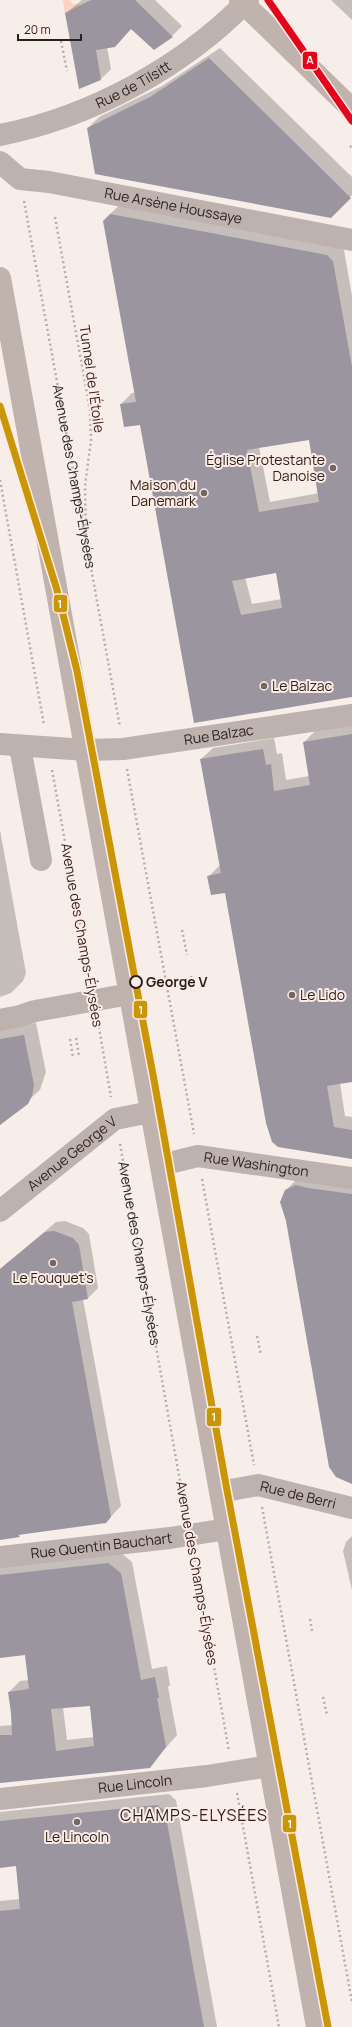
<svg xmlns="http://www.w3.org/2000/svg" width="352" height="2027" font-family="Manrope,sans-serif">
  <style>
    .green { fill: #fbd3c0 }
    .shadow { fill: #0003; fill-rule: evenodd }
    .building { fill: #9a959f; fill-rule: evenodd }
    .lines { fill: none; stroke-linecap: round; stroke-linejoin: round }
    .path { stroke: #b6ada9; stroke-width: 2.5; stroke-dasharray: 2 3; stroke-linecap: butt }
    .minor { stroke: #bdb2ad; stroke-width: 22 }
    .major { stroke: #c0b2ad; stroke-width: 22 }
    .rail-1-casing { stroke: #fcece5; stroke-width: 10 }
    .rail-1 { stroke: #e3051c; stroke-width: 7 }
    .metro-1-casing { stroke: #fcece5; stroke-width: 10 }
    .metro-1 { stroke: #ca9606; stroke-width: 7 }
    .poi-dot { fill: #736762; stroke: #fcece5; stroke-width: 1.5 }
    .stop-dot { fill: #fcece5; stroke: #2c1e18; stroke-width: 2 }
    .labels { text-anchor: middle; stroke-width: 4; stroke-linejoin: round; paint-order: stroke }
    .street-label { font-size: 14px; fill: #2c1e18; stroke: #fcece5 }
    .poi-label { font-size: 14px; fill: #2c1e18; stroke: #fcece5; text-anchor: end }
    .stop-label { font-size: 14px; font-weight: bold; fill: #2c1e18; stroke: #fcece5; text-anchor: start }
    .quarter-label { font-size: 16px; letter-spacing: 1px; fill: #2c1e18; stroke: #fcece5 }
    .line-badge { stroke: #fcece5; stroke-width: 1.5 }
    .badge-label { font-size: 11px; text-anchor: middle; font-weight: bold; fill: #fff }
  </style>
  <rect width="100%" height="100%" fill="#f7eeea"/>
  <!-- green -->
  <path class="green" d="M63 0H70L73 4 82 5 67 12 65 15Z"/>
  <!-- shadow -->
  <g class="shadow">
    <path d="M82 0H155L182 26 172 36 154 49 132 28 107 47 111 69 101 79 66 13Z"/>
    <path d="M331 0H352V20Z"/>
    <path d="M220 48 352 177V195L330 217 88 128 99 117 162 86Z"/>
    <path d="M122 203 339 244 344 250 352 296V696L195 722 141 424 121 404 132 393H135L110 214ZM310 438 319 493 270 502 259 447ZM277 572 282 599 252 604 245 577Z"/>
    <path d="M352 725V1081L340 1083 345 1116 352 1117V1157L276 1145 226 891 209 876 221 864 201 759 213 748 274 738 277 754 282 753 286 780 309 776 304 742 315 731Z"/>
    <path d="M0 830 26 973 23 981 11 993 0 997Z"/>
    <path d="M36 1023 46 1072 40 1090 0 1125V1030Z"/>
    <path d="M296 1180 352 1183V1482L285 1191Z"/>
    <path d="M65 1221 83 1228 89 1234 98 1288 88 1298 83 1299 121 1506 106 1522 22 1533 19 1536 0 1539V1269L56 1222Z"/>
    <path d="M352 1536V1590L343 1551 346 1542Z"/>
    <path d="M120 1552 132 1562 152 1669 167 1666 170 1685 168 1687 177 1735 149 1767 0 1782V1726L13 1725 9 1692 20 1681 29 1680 26 1654 0 1657V1565ZM90 1705 94 1737 67 1740 63 1707Z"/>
    <path d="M169 1794 176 1800 217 2027H0V1901L20 1899 16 1865 0 1867V1812Z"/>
  </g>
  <!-- building -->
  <g class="building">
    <path d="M91 0H135L173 37 154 50 131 29 115 47 96 50 101 80 79 89 65 13Z"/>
    <path d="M209 58 351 198 331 218 95 174 87 128 150 97Z"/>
    <path d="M110 214 327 255 333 261 352 367V697L194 723 140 425 124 427 120 404 136 402 103 221ZM309 440 319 502 259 512 247 450ZM276 573 282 608 241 615 232 581Z"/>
    <path d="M352 734V1082L327 1086 334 1127 352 1130V1159L278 1147 272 1142 266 1123 225 893 211 895 207 876 221 873 200 759 263 749 266 765 271 764 274 791 310 785 303 742Z"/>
    <path d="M24 1035 34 1085 32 1096 28 1104 0 1125V1039Z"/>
    <path d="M296 1185 308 1188 352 1194V1484L336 1477 329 1467 286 1221 280 1202 285 1190Z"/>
    <path d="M54 1231 73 1238 79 1245 88 1299 72 1302 111 1517 106 1523 18 1535 20 1537 0 1540V1269L45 1232Z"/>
    <path d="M108 1563 121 1573 141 1680 155 1677 159 1698H157L166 1747 150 1768 0 1783V1735H12L11 1713 8 1692 29 1689 25 1655 0 1658V1575ZM90 1706 94 1746 56 1751 51 1709Z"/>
    <path d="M157 1805 165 1811 204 2027H0V1911L20 1909 16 1866 0 1868V1821Z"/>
  </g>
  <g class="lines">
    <!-- path -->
    <g class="path">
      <path d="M61 41 67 71"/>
      <path d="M350 146 352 148"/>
      <path id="s1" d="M24 201 120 727"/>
      <path d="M55 217 90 410 91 440 85 486 86 537"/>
      <path d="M0 480 44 725"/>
      <path d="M127 769 194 1134"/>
      <path d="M52 770 90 979"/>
      <path d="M182 930 187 955"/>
      <path d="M191 976 194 991"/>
      <path d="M98 1022 111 1097"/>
      <path d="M76 1038 79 1056"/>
      <path d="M70 1039 73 1057"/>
      <path id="s2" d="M120 1144 186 1515"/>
      <path d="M202 1179 254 1465"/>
      <path d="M257 1336 261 1355"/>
      <path d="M262 1507 352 2002"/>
      <path d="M194 1555 229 1751"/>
      <path d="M310 1619 312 1631"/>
      <path d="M323 1697 327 1715"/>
      <path d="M237 1793 279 2027"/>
    </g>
    <!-- minor -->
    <g class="minor">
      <path id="s3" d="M0 135C91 117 183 67 248 0"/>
      <path id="s4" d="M0 162 20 179 49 182 352 240"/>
      <path id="s5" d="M0 744 86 750 123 749 352 715"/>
      <path d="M20 747 41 860"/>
      <path d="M0 1020 20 1016 35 1011 130 994"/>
      <path id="s6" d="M161 1165 198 1156 352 1178"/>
      <path id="s7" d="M0 1211 115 1119 151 1112"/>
      <path id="s8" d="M220 1492 258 1485 352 1508"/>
      <path id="s9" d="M0 1557 170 1538 227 1529"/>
      <path id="s10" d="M0 1799 207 1776 270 1766"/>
    </g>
    <!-- major -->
    <g class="major">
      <path d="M240 0 352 109"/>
      <path d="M0 278 317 2027"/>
    </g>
    <defs>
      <path id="rail-1" d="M268 0 352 121"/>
    </defs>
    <!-- rail-1 casing -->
    <use href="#rail-1" class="rail-1-casing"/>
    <!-- rail-1 -->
    <use href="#rail-1" class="rail-1"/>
    <defs>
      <path id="metro-1" d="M0 406 57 590 77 671 154 1080 226 1485 328 2027"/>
    </defs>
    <!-- metro-1 casing -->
    <use href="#metro-1" class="metro-1-casing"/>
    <!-- metro-1 -->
    <use href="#metro-1" class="metro-1"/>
  </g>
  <!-- markers -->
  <g class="poi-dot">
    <circle cx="333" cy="468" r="4"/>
    <circle cx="204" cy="493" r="4"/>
    <circle cx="264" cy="686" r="4"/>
    <circle cx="292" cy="995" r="4"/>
    <circle cx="53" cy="1263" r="4"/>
    <circle cx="77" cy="1822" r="4"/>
  </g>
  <circle class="stop-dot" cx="136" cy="982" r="6"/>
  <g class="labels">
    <!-- street labels -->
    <g class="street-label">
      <text dy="5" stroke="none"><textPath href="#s3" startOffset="143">Rue de Tilsitt</textPath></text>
      <text dy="5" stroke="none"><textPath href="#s4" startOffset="182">Rue Arsène Houssaye</textPath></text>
      <text transform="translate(92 379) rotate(82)" y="5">Tunnel de l'Étoile</text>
      <text dy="5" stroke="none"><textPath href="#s1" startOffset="280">Avenue des Champs-Élysées</textPath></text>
      <text dy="5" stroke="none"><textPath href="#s5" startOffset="220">Rue Balzac</textPath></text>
      <text transform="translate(82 935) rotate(80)" y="5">Avenue des Champs-Élysées</text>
      <text dy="5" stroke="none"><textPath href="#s7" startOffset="92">Avenue George V</textPath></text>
      <text dy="5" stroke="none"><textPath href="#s6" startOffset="97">Rue Washington</textPath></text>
      <text dy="5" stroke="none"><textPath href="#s2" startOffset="111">Avenue des Champs-Élysées</textPath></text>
      <text dy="5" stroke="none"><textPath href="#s8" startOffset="80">Rue de Berri</textPath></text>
      <text dy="5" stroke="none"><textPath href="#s9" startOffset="102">Rue Quentin Bauchart</textPath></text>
      <text transform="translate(197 1573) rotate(80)" y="5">Avenue des Champs-Élysées</text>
      <text dy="5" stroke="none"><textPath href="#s10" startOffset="136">Rue Lincoln</textPath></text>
    </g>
    <!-- poi labels -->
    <g class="poi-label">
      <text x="325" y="465">Église Protestante<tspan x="325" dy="16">Danoise</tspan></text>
      <text x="196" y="490">Maison du<tspan x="196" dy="16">Danemark</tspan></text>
      <text x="272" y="691" text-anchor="start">Le Balzac</text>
      <text x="300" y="1000" text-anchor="start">Le Lido</text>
      <text x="53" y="1283" text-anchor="middle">Le Fouquet's</text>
      <text x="77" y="1842" text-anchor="middle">Le Lincoln</text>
    </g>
    <!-- stop labels -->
    <g class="stop-label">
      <text x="146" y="987">George V</text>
    </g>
    <!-- quarter labels -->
    <g class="quarter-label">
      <text x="194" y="1821">CHAMPS-ELYSÉES</text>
    </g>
  </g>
  <g class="line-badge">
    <rect x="302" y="51" width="16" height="19" rx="4" fill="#e3051c"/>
    <rect x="53" y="594" width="15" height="19" rx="4" fill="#ca9606"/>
    <rect x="133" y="1000" width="15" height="19" rx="4" fill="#ca9606"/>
    <rect x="206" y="1407" width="16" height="20" rx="4" fill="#ca9606"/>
    <rect x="282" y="1814" width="15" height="19" rx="4" fill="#ca9606"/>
  </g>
  <g class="badge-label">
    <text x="310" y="64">A</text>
    <text x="60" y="608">1</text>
    <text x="141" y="1014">1</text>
    <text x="214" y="1421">1</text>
    <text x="290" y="1828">1</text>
  </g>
  <!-- scale -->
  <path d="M18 34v6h63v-6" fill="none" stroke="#2c1e18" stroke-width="2"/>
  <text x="24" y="34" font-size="12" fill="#2c1e18" stroke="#fcece5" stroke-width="3" paint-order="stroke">20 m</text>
</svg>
